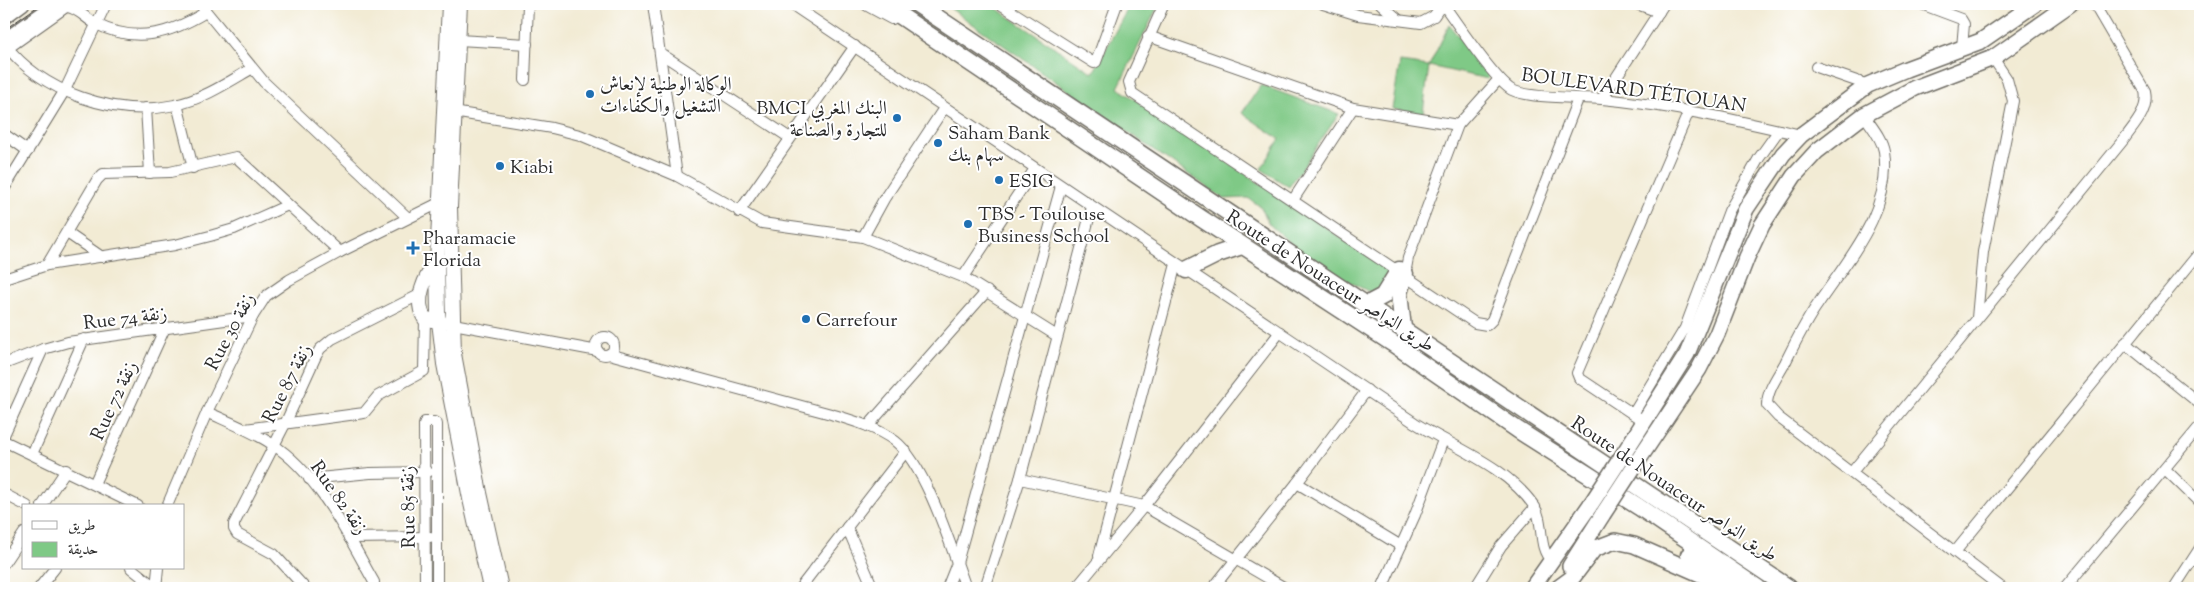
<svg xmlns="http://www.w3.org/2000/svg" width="2204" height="592" font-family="'Sorts Mill Goudy',Amiri,serif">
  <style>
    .green { fill: #7fc986; stroke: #557a58 }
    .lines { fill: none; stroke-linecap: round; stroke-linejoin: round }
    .minor-casing { stroke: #716e66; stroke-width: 12 }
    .tertiary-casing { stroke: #716e66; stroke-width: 15 }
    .secondary-casing { stroke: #716e66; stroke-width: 16 }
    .primary-casing { stroke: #716e66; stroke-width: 18 }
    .trunk-casing { stroke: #716e66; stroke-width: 19 }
    .minor { stroke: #fff; stroke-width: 10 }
    .tertiary { stroke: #fff; stroke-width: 12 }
    .secondary { stroke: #fff; stroke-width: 14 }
    .primary { stroke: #fff; stroke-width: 15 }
    .trunk { stroke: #fff; stroke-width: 16 }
    .tram { stroke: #2b2b2b; stroke-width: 1 }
    .primary-bridge-casing { stroke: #716e66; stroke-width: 18; stroke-linecap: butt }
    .primary-bridge { stroke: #fff; stroke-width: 15 }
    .poi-dot { fill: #1f6fb2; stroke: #fff; stroke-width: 2 }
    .labels { text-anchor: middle; stroke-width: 4; stroke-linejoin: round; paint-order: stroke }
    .poi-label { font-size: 19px; fill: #2b2b2b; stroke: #fff; text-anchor: start }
    .street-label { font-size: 19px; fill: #2b2b2b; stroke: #fff }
  </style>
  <rect width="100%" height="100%" fill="#fff"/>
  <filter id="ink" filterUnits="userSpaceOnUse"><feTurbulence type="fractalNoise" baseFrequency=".02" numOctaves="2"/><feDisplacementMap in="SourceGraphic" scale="10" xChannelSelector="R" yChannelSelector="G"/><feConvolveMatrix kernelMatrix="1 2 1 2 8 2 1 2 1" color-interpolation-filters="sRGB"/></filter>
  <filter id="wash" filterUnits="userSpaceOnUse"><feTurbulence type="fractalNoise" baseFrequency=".0096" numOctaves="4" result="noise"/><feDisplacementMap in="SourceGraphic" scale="20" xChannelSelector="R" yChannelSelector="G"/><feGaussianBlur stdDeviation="1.12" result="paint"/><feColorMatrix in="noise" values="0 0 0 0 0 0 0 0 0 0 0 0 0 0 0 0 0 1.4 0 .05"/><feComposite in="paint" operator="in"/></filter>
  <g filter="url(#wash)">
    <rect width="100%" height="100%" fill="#f2ebd4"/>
    <!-- green -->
    <g class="green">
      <path d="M944 4H990L1093 73 1130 4H1159L1118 88 1392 272 1376 295 1315 265 1269 224 1261 207 1248 198 1224 199Z"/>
      <path d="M1449 25 1489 74 1488 79 1429 66 1423 113 1392 109 1400 62 1429 66Z"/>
      <path d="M1261 85 1339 114 1289 187 1261 169 1280 139 1242 113Z"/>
    </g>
  </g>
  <g filter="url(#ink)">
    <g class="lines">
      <defs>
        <g id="minor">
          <path d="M200 4 264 82 407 217"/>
          <path d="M653 4 677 176"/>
          <path d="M791 4 1415 423C1455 448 1506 466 1534 506 1545 522 1537 547 1551 560"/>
          <path d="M1000 4 1094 63 1096 62 1117 4"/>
          <path d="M1164 4 1129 82 1132 93 1475 323 1487 325 1492 320 1578 99"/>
          <path d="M1323 4 1358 15 1421 23 1434 16 1442 4"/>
          <path d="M1381 4 1399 20"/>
          <path d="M1443 4C1456 22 1495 81 1512 90 1530 99 1581 97 1602 99 1669 105 1736 120 1801 135"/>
          <path d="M1637 4 1659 12"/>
          <path d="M1921 4 1961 19 1964 24 1962 48"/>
          <path d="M1148 36 1353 108 1458 125"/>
          <path d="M458 40 527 44"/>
          <path d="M4 43C41 92 115 118 175 105 203 99 227 83 251 69"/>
          <path d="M4 51 66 7C77 7 86 19 96 24 136 44 170 34 206 12"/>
          <path d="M660 53 790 138"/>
          <path d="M1816 67 1868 85"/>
          <path d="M525 80 528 4"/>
          <path d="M1602 99 1664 4"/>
          <path d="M177 104 193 168"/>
          <path d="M146 108 150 173"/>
          <path d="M453 112 552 128 580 135 677 176 762 223 863 237 963 277 1057 336"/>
          <path d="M1864 115C1871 126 1882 138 1884 151 1893 210 1848 259 1818 304 1805 322 1795 343 1785 363 1778 376 1767 390 1767 405L1778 417 2002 588"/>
          <path d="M4 134 28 151"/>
          <path d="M4 189 65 90 106 4"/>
          <path d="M1293 200 1353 108"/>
          <path d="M739 212 855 46"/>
          <path d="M67 233 102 257"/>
          <path d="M863 237 884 199 944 108"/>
          <path d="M47 265 97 180 103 174 170 172 236 157 340 252"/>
          <path d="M1405 274 1408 258 1458 125 1499 79"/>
          <path d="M963 277 1034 170"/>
          <path d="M4 279 47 265 175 245 210 236 234 229 288 205"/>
          <path d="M1977 318 1983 252 2013 101 2007 79 1993 58"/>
          <path d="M448 323 598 351"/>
          <circle cx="605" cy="346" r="9"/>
          <path d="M2125 343 2200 404"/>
          <path d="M609 354 831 414C854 421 876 427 895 441 926 465 952 550 966 588"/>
          <path d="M4 364 43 349 68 342 253 316"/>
          <path d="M207 412C229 422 252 431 272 444 318 473 348 536 374 582L373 588"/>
          <path d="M1633 414 1685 328 1729 211 1759 158 1779 130"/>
          <path d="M1645 422 1579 378 1577 373 1689 111"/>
          <path d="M868 426 987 291"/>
          <path d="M245 429 364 413 378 396 424 371 425 319"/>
          <path d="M4 435 43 349"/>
          <path d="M4 441 138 506"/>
          <path d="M32 454 84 339"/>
          <path d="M2165 469 2200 503"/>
          <path d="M1852 472 2125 138C2135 124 2149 110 2145 91L2094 4"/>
          <path d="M309 479 370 473 428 472"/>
          <path d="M1020 479 1144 506 1285 588"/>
          <path d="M1297 483 1401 546"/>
          <path d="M94 484 164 330"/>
          <path d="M4 494 27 506"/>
          <path d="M42 506 66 470"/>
          <path d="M167 506 207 412 253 316 266 296 289 280 340 252 439 203"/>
          <path d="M847 527 873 588"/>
          <path d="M349 538 430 537"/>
          <path d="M1955 552 2200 252"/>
          <path d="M1099 556 1176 264"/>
          <path d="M4 563 24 533"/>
          <path d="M131 568 156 588"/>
          <path d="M39 588 55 568"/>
          <path d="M125 588H130"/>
          <path d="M156 588 158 568"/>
          <path d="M305 588 274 554 237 534 234 529V524L285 424 316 356 320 349 332 339 421 294"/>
          <path d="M425 588 424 425 425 422H434L437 424V588"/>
          <path d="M800 588 906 451"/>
          <path d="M947 588 957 563 1061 186"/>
          <path d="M985 588 1020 479 1092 207"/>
          <path d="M1076 588 1144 506 1280 332"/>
          <path d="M1213 588 1297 483 1367 390"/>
          <path d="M1382 588 1415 515 1443 440"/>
          <path d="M1475 588 1501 546 1535 507"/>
          <path d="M2065 588 2200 426"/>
          <path d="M2174 588 2200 548"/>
        </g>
        <g id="tertiary">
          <path d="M4 18 23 4"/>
          <path d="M4 40 55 4"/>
        </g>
        <g id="secondary">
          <path d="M449 4 437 262 438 313 444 364 470 499 490 588"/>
          <path d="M460 4 450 207 454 354 480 493 501 588"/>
          <path d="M868 4 892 17"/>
          <path d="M437 262C425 276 413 301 425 319L440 321"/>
        </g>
        <g id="primary">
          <path d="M1621 458 1687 354 1746 209 1783 154 1801 135 1868 85 1906 69 1981 41 2035 4"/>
          <path d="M1635 465 1699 369 1717 334 1747 257 1762 225 1794 176 1817 151 1864 115 1915 88 1993 58 2070 4"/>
          <path d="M1570 566 1603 514"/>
          <path d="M1532 588 1591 504"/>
          <path d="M1558 588 1573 577 1594 549 1615 541 1634 545 1725 585"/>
        </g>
        <g id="trunk">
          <path d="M883 4 1202 219 1392 343 1518 430 1639 507 1758 588"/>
          <path d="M917 4 1789 588"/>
          <path d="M1186 270 1218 254 1242 246"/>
          <path d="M1366 305 1383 296 1399 270"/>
          <path d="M1403 328 1399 293 1405 274"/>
          <path d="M1689 555 1737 588"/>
        </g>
      </defs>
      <!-- minor casing -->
      <use href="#minor" class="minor-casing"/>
      <!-- tertiary casing -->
      <use href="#tertiary" class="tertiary-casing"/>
      <!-- secondary casing -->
      <use href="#secondary" class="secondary-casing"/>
      <!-- primary casing -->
      <use href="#primary" class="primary-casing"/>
      <!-- trunk casing -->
      <use href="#trunk" class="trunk-casing"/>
      <!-- minor -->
      <use href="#minor" class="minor"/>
      <!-- tertiary -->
      <use href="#tertiary" class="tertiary"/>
      <!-- secondary -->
      <use href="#secondary" class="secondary"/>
      <!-- primary -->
      <use href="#primary" class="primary"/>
      <!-- trunk -->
      <use href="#trunk" class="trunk"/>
      <!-- tram -->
      <path class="tram" d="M4 30 41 4"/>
      <defs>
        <g id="primary-bridge">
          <path d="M1591 504 1621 458"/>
          <path d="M1603 514 1635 465"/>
        </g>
      </defs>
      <!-- primary-bridge casing -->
      <use href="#primary-bridge" class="primary-bridge-casing"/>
      <!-- primary-bridge -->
      <use href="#primary-bridge" class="primary-bridge"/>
    </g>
  </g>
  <!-- markers -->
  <g class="poi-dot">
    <circle cx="590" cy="94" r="5"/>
    <circle cx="897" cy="118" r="5"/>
    <circle cx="938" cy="143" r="5"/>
    <circle cx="500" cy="166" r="5"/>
    <circle cx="999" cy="180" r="5"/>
    <circle cx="968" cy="224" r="5"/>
    <path d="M410.5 240.5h5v5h5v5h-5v5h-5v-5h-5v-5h5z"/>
    <circle cx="806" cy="319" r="5"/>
  </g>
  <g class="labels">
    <!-- poi labels -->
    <g class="poi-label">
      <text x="600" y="90">الوكالة الوطنية لإنعاش<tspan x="600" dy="22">التشغيل والكفاءات</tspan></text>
      <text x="887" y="114" text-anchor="end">BMCI البنك المغربي<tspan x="887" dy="22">للتجارة والصناعة</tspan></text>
      <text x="948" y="139">Saham Bank<tspan x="948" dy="22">سهام بنك</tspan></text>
      <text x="510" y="173">Kiabi</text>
      <text x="1009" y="187">ESIG</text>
      <text x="978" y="220">TBS - Toulouse<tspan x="978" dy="22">Business School</tspan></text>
      <text x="423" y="244">Pharamacie<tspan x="423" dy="22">Florida</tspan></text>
      <text x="816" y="326">Carrefour</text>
    </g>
    <!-- street labels -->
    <g class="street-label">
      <text transform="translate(1634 89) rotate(8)" y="7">BOULEVARD TÉTOUAN</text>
      <text transform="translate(1331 280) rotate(33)" y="7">Route de Nouaceur طريق النواصر</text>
      <text transform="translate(125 317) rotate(-7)" y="7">Rue 74 زنقة</text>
      <text transform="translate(229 331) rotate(-62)" y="7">Rue 30 زنقة</text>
      <text transform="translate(286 383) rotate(-63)" y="7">Rue 87 زنقة</text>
      <text transform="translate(113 400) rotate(-65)" y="7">Rue 72 زنقة</text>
      <text transform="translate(1675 488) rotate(34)" y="7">Route de Nouaceur طريق النواصر</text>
      <text transform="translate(340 497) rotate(55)" y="7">Rue 82 زنقة</text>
      <text transform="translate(407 507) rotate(-91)" y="7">Rue 85 زنقة</text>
    </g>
  </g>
  <!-- margin -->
  <rect width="2204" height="592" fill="none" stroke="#fff" stroke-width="20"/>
  <!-- legend -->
  <rect x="22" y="504" width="162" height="65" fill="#ffffff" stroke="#aaaaaa"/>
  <rect x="32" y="521" width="25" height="8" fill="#ffffff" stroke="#aaaaaa"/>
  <text x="68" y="530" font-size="15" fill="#2b2b2b">طريق</text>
  <rect x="32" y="542" width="25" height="15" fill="#7fc986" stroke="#aaaaaa"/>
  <text x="68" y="554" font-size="15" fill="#2b2b2b">حديقة</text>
</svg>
